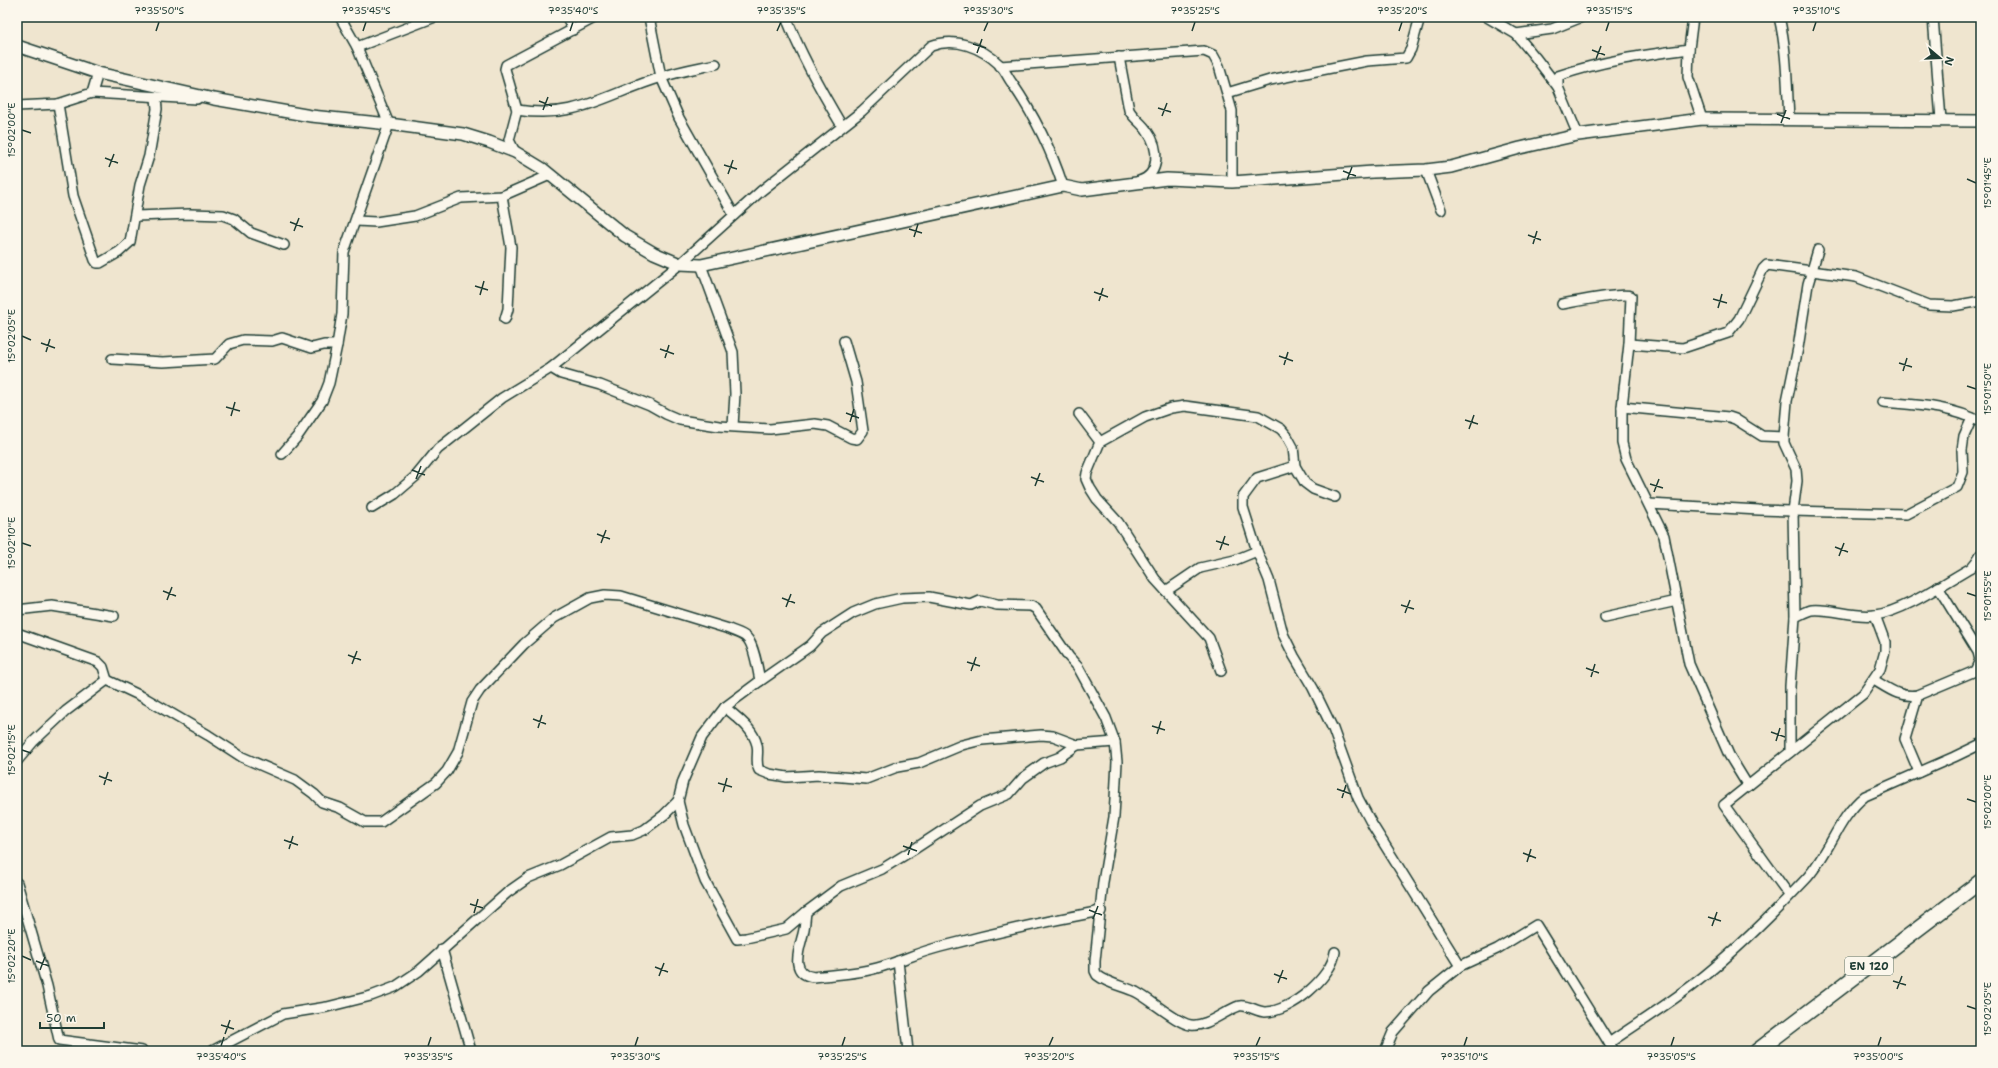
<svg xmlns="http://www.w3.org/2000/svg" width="1998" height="1068" font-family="'Shantell Sans',sans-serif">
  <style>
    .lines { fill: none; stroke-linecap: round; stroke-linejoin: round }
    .minor-casing { stroke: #1f3d34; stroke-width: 12 }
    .tertiary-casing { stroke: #1f3d34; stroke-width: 14 }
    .primary-casing { stroke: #1f3d34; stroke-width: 17 }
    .minor { stroke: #fbf7ec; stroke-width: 9 }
    .tertiary { stroke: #fbf7ec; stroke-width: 11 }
    .primary { stroke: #fbf7ec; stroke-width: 14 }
    .ticks { fill: none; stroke: #1f3d34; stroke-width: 1.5 }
    .labels { text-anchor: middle; stroke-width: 3; stroke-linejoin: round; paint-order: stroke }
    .shield { fill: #fbf7ec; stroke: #61756b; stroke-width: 1 }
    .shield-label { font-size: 11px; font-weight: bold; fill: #1f3d34 }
    .neatline { fill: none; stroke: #1f3d34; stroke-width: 1.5 }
    .ticks-label { font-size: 10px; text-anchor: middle; fill: #1f3d34 }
  </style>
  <rect width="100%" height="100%" fill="#efe5cf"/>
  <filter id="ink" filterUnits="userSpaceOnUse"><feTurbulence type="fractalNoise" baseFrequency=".025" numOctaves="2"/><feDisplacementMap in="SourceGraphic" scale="8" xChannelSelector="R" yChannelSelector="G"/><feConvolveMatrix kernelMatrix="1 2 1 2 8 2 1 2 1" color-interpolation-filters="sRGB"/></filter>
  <g filter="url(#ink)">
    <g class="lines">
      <defs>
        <g id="minor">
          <path d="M567 17 573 30"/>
          <path d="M649 17 661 77 679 118 734 215"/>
          <path d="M786 17C801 55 821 91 842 126"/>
          <path d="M1487 17 1516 34 1535 57 1558 87 1578 135"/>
          <path d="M1693 17 1689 49 1688 77 1702 119"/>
          <path d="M1779 17C1787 50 1787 85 1789 119"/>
          <path d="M1933 17 1941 120"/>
          <path d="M1516 34 1552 29 1582 17"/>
          <path d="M357 47 435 17"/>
          <path d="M1119 57 1129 110C1134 119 1142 123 1147 131 1159 147 1161 175 1139 181"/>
          <path d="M1000 66 1204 51 1213 55 1219 66 1232 111V182"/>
          <path d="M1558 87V76C1601 61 1644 55 1689 49"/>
          <path d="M92 93 98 73"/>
          <path d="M1227 93 1270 80 1367 61 1406 58 1411 49 1420 17"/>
          <path d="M58 104 73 196 95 260 97 263H100L119 252 130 242 140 185 149 156 157 109 156 97"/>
          <path d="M17 106 58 104 92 93 197 99"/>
          <path d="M517 110C577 120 608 93 662 77 679 71 698 68 716 64"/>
          <path d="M515 152 509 140 517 110 505 69 506 65 596 17"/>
          <path d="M1426 170 1441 210"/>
          <path d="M502 196 511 247 508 309 505 319"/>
          <path d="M136 216 190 214 223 215 234 219 251 233 284 245"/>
          <path d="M356 221 376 222 415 216 461 198 502 196 550 175"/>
          <path d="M701 265 733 352 735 394 733 426"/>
          <path d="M1562 304C1574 302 1623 292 1631 296L1629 344 1622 407V443L1626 459 1664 536 1689 664 1729 755 1748 786"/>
          <path d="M1629 344 1683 348 1728 333 1739 319 1763 269 1767 265 1856 277 1929 305 1953 306 1981 301"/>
          <path d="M112 359 163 362 215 359 229 344 243 340 272 341 282 338 312 348 324 345H337"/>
          <path d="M551 368 561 374 600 385 650 405 666 414 680 420 719 426 770 429 815 424 828 426 851 438 857 439 863 431 856 382 844 341"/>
          <path d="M1883 402C1917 405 1951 406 1981 422"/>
          <path d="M1622 407 1729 417 1735 419 1762 436 1784 437"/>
          <path d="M1079 414 1100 442"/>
          <path d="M282 454 297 437 322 401 329 383 337 345 342 314 344 252 389 124 357 47 340 17"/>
          <path d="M1295 466 1257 478 1243 497V507L1257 551 1269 580 1283 634 1294 656 1313 688 1333 729 1358 798 1373 826 1460 966"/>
          <path d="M1649 504 1759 510 1906 514 1957 487 1963 472 1962 450 1964 436 1972 418"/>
          <path d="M372 508 395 494 416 476 438 449 502 398 551 368 680 264 761 191 862 111 931 46C956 37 981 47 1000 65 1005 70 1008 78 1012 83 1034 115 1051 149 1063 186"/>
          <path d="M1166 591 1200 568 1235 560 1257 551"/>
          <path d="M17 610 52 606 114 616"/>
          <path d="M1605 617 1677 601"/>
          <path d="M1795 617C1800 615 1806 611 1811 610 1832 608 1854 618 1875 615 1903 612 1946 582 1971 568L1976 562 1981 554"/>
          <path d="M17 633 98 662 103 667 107 680"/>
          <path d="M1221 671 1209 638 1155 579 1118 522 1097 499 1090 488 1086 479 1087 473 1100 442 1145 417 1171 408 1185 406 1258 416 1281 429 1287 436 1293 447 1295 466 1305 483 1313 489 1335 497"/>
          <path d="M1874 680C1889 689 1900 698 1918 695L1975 671 1980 660 1978 652 1938 587"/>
          <path d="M760 681 810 646 822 633 853 613 875 604 902 598 929 597 971 605 980 601 997 605 1031 606 1036 609 1069 657 1078 667 1106 718 1115 742 1117 762 1114 817 1103 882 1095 961V971L1097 975C1108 984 1123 986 1136 992 1150 999 1178 1024 1191 1025 1207 1027 1224 1011 1239 1006 1247 1004 1257 1012 1265 1012 1291 1012 1332 977 1335 952"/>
          <path d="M1918 695 1905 739 1919 772"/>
          <path d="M725 707C737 718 753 728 757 745 759 753 755 762 759 770L769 774 787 777 819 775 866 779 897 767 919 763 962 745 982 740 1041 735 1053 736 1077 745 1115 742"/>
          <path d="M1790 752V686L1795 617 1793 511 1797 481 1796 469 1784 443V437L1787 401 1798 348 1808 284 1818 250"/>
          <path d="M17 761 33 742 66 711 107 680 143 697 208 735 242 757 295 780 314 794 322 802 340 808 365 822H381L436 783 447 771 458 752 472 702 480 690 524 644 554 618 590 598 605 595 621 596 729 629C735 632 742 633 747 638 754 645 758 670 760 681L725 707 702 737 683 781 678 801 664 815 644 830 632 835 611 837 560 865 528 878 508 892 419 971 395 987 371 996 327 1007 283 1014 212 1051"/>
          <path d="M678 801 684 825 705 881 737 939 746 938 786 929 806 912 841 886 882 869 913 850 980 806 1009 794 1023 778 1044 763 1060 757 1077 745"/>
          <path d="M17 883 47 986 59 1040 142 1051"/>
          <path d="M1789 895 1724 805 1863 694 1880 669 1885 651V642L1875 615"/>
          <path d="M806 912C805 919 805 927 803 934 799 950 789 974 814 977 835 974 857 974 877 968 899 962 919 952 940 947 994 933 1047 921 1101 911"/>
          <path d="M442 949 471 1051"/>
          <path d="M898 961 908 1051"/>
          <path d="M1609 1043C1638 1023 1667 1005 1694 984 1734 953 1771 916 1805 880 1829 855 1838 817 1865 796L1954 757 1981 744"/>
          <path d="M1385 1051 1393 1032 1429 991 1460 966 1497 949 1536 925 1614 1051"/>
        </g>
        <path id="tertiary" d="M17 46 98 73 214 99 311 116 389 124 463 134 489 142 515 152 543 169 625 236 654 253 680 264 701 265 1063 186 1082 190 1167 179 1232 182 1373 172 1426 170 1451 167 1520 148 1578 135 1702 119 1981 121"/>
        <path id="primary" d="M1757 1051 1981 881"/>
      </defs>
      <!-- minor casing -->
      <use href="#minor" class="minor-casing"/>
      <!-- tertiary casing -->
      <use href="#tertiary" class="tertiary-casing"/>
      <!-- primary casing -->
      <use href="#primary" class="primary-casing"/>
      <!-- minor -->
      <use href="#minor" class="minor"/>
      <!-- tertiary -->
      <use href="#tertiary" class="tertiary"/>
      <!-- primary -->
      <use href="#primary" class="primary"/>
    </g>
  </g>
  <!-- ticks -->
  <path class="ticks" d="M156 31 159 22M363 31 366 22M570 31 573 22M777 31 781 22M984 31 988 22M1192 31 1195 22M1399 31 1402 22M1606 31 1609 22M1813 31 1816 22M973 44 986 48M1592 50 1605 55M977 53 982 39M1596 59 1601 46M539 101 552 106M1158 108 1171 112M543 110 548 97M1777 114 1790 119M1162 116 1167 103M1781 123 1786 110M22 130 31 133M105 158 118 163M724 165 737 169M109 167 114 154M1343 171 1356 176M728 174 733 160M1967 179 1976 183M1347 180 1352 167M290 222 303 227M909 229 922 233M294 231 299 218M1528 235 1541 240M914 237 918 224M1533 244 1537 231M475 286 488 290M1094 292 1108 297M480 295 484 281M1713 299 1727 303M1099 301 1103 288M1718 308 1722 294M22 336 31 340M41 343 55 348M660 349 674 354M46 352 50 339M1279 356 1293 361M665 358 669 345M1899 363 1912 367M1284 365 1288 352M1903 371 1907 358M1967 386 1976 389M226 407 240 411M846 413 859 418M231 416 235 402M1465 420 1478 424M850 422 854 409M1469 429 1474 415M412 470 425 475M1031 477 1044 482M416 479 421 466M1650 484 1663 488M1035 486 1040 473M1654 492 1659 479M597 534 610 539M1216 541 1229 545M22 543 31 546M601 543 606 530M1835 547 1848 552M1220 550 1225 536M1839 556 1844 543M163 591 176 596M1967 593 1976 596M782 598 795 603M167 600 172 587M1401 605 1414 609M786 607 791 594M1405 613 1410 600M348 655 361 660M967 662 980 666M352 664 357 651M1586 668 1599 673M971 671 976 657M1591 677 1595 664M533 719 546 724M1152 726 1165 730M538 728 542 715M1771 732 1785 737M1157 734 1161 721M1776 741 1780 728M22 750 31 753M99 776 112 781M718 783 732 787M104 785 108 772M1337 789 1351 794M723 792 727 778M1342 798 1346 785M1967 799 1976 802M284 840 298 845M903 846 917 851M289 849 293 836M1523 853 1536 858M908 855 912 842M1527 862 1531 849M470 904 483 908M1089 910 1102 915M474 913 478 899M1708 917 1721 921M1093 919 1098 906M1712 926 1717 912M22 956 31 960M36 961 49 966M655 967 668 972M40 970 45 957M1274 974 1287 979M659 976 664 963M1893 981 1906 985M1278 983 1283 970M1897 989 1902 976M1967 1006 1976 1009M221 1025 234 1029M225 1034 230 1020M221 1046 224 1037M428 1046 431 1037M635 1046 638 1037M842 1046 845 1037M1049 1046 1053 1037M1256 1046 1260 1037M1464 1046 1467 1037M1671 1046 1674 1037M1878 1046 1881 1037"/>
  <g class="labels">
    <!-- shield labels -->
    <rect class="shield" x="1845" y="957" width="48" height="18" rx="3"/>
    <g class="shield-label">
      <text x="1869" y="970">EN 120</text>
    </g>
  </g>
  <!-- margin -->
  <rect width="1998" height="1068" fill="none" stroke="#fbf7ec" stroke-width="44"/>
  <!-- north arrow -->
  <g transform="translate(1940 58) rotate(109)" stroke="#fbf7ec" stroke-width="3" paint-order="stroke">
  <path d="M0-3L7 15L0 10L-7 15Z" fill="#1f3d34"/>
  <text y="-6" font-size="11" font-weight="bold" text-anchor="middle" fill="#1f3d34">N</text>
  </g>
  <!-- scale -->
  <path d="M40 1022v6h64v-6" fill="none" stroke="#1f3d34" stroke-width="2"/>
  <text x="46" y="1022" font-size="12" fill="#1f3d34" stroke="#fbf7ec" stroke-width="3" paint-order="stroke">50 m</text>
  <rect x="22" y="22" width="1954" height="1024" class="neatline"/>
  <g class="ticks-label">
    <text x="159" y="14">7°35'50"S</text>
    <text x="366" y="14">7°35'45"S</text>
    <text x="573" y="14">7°35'40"S</text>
    <text x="781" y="14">7°35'35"S</text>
    <text x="988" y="14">7°35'30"S</text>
    <text x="1195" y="14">7°35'25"S</text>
    <text x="1402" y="14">7°35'20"S</text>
    <text x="1609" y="14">7°35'15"S</text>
    <text x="1816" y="14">7°35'10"S</text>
    <text transform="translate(11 130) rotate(-90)" y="4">15°02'00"E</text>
    <text transform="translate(1987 183) rotate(-90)" y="4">15°01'45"E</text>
    <text transform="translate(11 336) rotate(-90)" y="4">15°02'05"E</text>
    <text transform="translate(1987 389) rotate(-90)" y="4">15°01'50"E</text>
    <text transform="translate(11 543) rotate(-90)" y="4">15°02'10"E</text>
    <text transform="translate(1987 596) rotate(-90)" y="4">15°01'55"E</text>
    <text transform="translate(11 750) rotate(-90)" y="4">15°02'15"E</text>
    <text transform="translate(1987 802) rotate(-90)" y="4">15°02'00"E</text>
    <text transform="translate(11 956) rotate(-90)" y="4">15°02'20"E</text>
    <text transform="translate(1987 1009) rotate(-90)" y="4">15°02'05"E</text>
    <text x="221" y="1060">7°35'40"S</text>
    <text x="428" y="1060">7°35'35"S</text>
    <text x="635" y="1060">7°35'30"S</text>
    <text x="842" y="1060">7°35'25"S</text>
    <text x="1049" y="1060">7°35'20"S</text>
    <text x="1256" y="1060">7°35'15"S</text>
    <text x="1464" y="1060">7°35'10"S</text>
    <text x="1671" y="1060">7°35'05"S</text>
    <text x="1878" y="1060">7°35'00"S</text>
  </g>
</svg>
